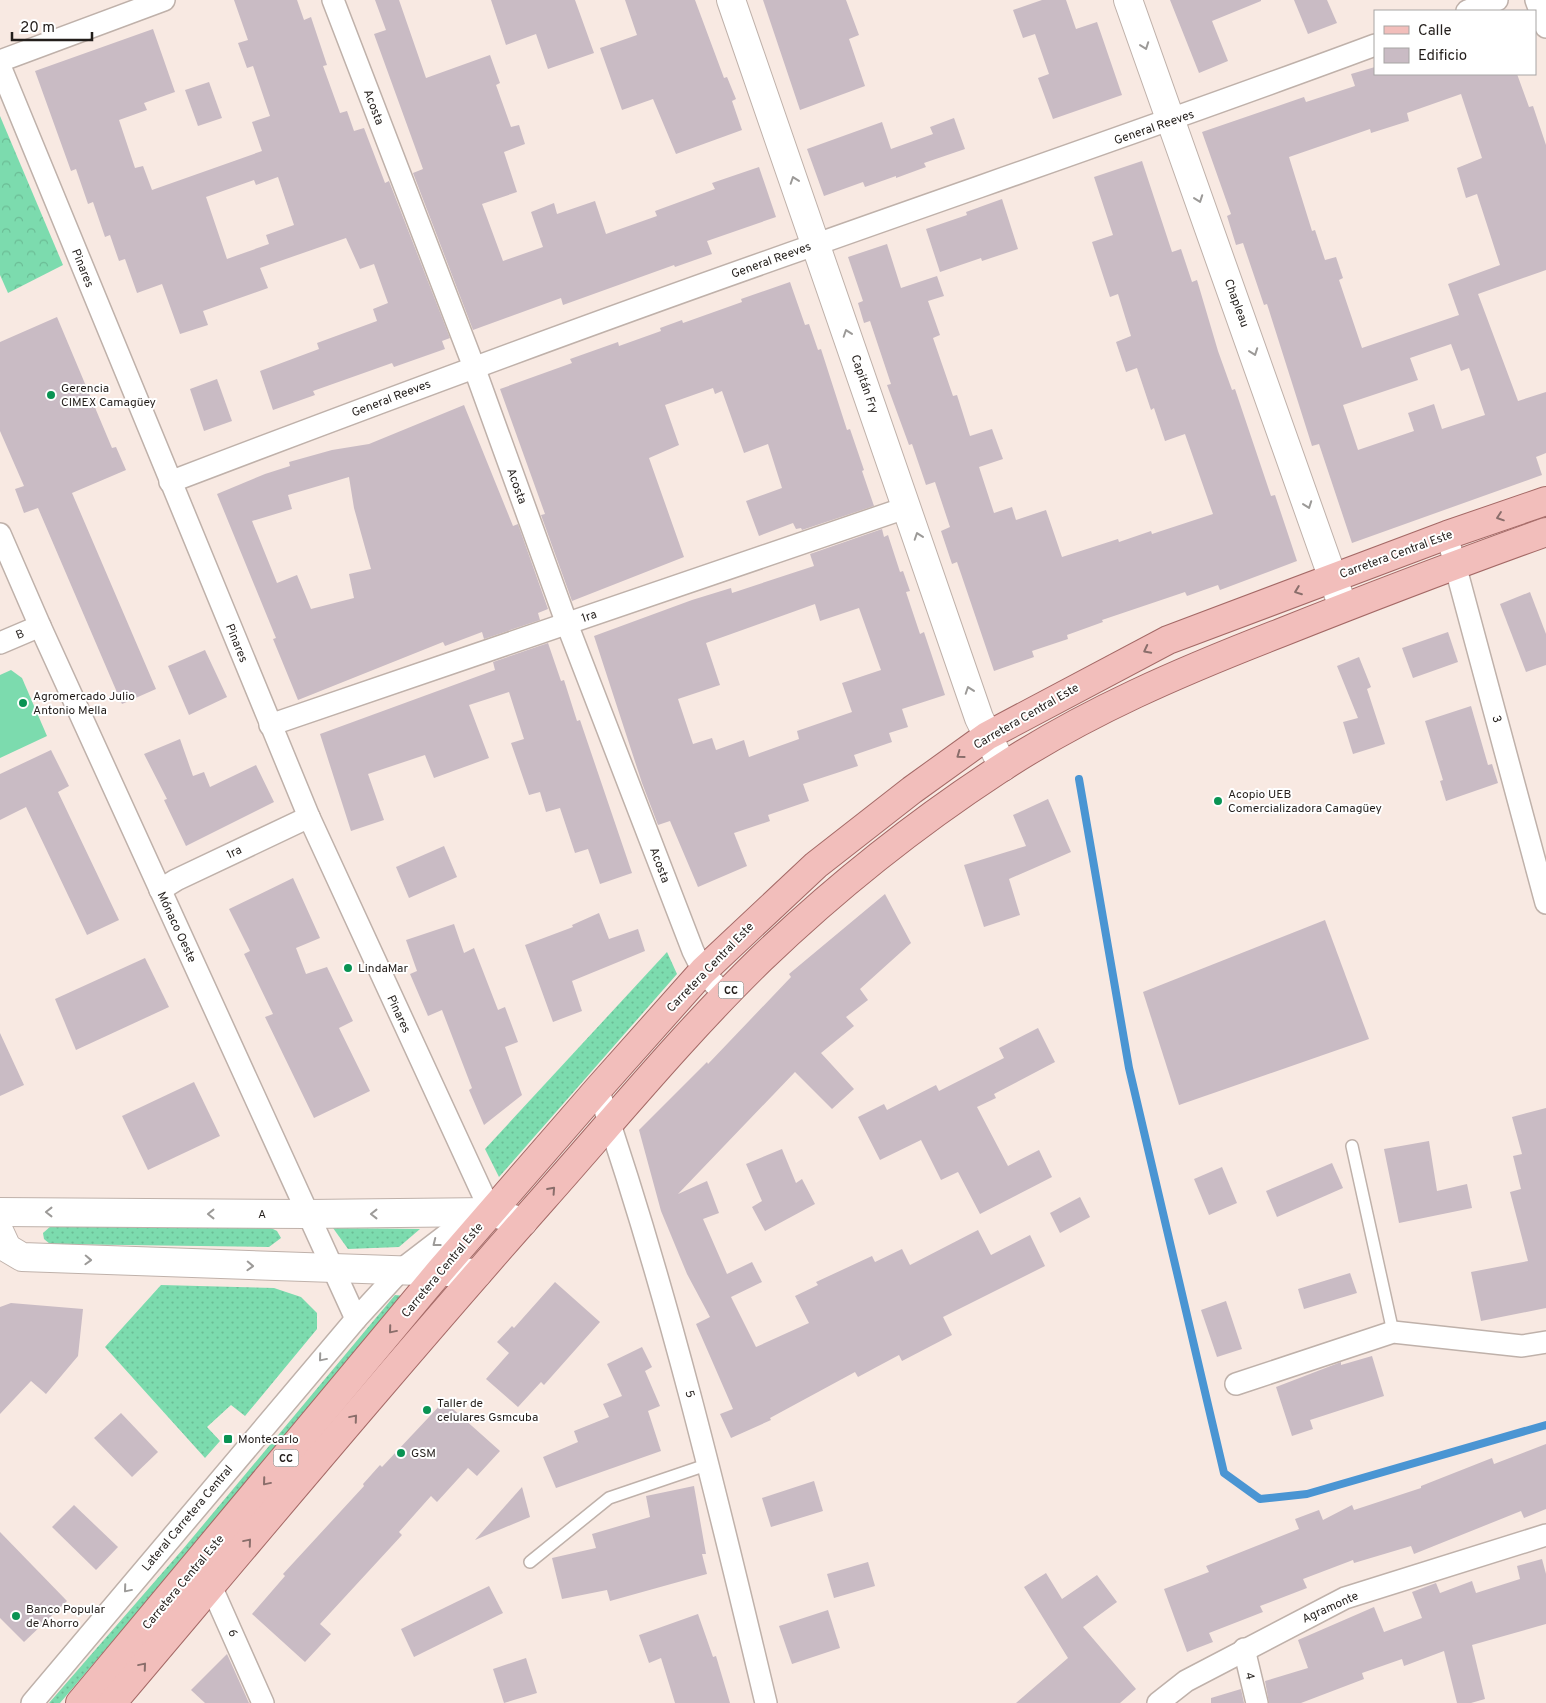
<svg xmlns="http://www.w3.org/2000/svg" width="1546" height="1703" font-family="Overpass,sans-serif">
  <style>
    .grass { fill: url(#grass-dots) }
    .forest { fill: url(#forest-crowns) }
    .park { fill: #7cdbae }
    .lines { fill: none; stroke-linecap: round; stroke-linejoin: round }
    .stream { stroke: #4a95d3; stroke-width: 8 }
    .building { fill: #c9bbc4; fill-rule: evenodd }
    .lane-casing { stroke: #bfb1aa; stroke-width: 14 }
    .street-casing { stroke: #bfb1aa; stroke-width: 24 }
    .secondary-casing { stroke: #bfb1aa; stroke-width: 30 }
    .primary-casing { stroke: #a46966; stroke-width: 30 }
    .lane { stroke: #fff; stroke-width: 11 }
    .street { stroke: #fff; stroke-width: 21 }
    .secondary { stroke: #fff; stroke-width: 28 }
    .primary { stroke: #f2bebb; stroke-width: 28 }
    .oneway { stroke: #9c9a98 }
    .oneway2 { stroke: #8a6e6b }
    .poi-dot { fill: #099353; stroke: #fff; stroke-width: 2 }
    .labels { text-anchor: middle; stroke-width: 4; stroke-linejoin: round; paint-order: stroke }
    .shield { fill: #fff; stroke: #65625f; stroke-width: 1 }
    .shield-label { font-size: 11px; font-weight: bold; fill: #231e1b }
    .street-label { font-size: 12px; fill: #231e1b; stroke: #fff }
    .poi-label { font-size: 12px; fill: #231e1b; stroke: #fff; text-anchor: start }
  </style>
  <defs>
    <pattern id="grass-dots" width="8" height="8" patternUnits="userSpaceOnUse" patternTransform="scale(1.25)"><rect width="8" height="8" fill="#7cdbae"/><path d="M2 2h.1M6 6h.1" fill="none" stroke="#6bbc95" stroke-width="1.8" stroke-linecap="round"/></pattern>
    <pattern id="forest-crowns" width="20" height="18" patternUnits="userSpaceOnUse" patternTransform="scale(1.25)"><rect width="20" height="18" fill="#7cdbae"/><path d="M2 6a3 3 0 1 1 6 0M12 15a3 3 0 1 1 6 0" fill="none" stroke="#6bbc95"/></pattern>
  </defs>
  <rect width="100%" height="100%" fill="#f8e9e2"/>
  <!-- grass -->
  <g class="grass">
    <path d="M667 952 677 974 499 1177 485 1149Z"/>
    <path d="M51 1226 269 1227 277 1231 281 1238 269 1247 50 1244 44 1239 43 1233Z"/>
    <path d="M333 1228 420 1229 399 1247 348 1249Z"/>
    <path d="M161 1285 274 1288 301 1297 317 1313V1329L245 1416 231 1405 207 1427 220 1441 205 1458 105 1347Z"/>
    <path d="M395 1295 406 1296 60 1703H49L183 1549Z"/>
  </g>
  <!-- forest -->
  <path class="forest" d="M0 116 63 265 8 293 0 275Z"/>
  <!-- park -->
  <path class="park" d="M11 670 22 678 47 736 0 758V675Z"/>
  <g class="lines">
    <!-- stream -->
    <path class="stream" d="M1079 779 1129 1068 1224 1473 1260 1499 1307 1494 1546 1425"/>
  </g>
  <!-- building -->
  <g class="building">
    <path d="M234 0H297L304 20 311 17 327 65 323 66 340 113 347 111 354 131 364 128 385 183 389 181 450 338 442 341 445 349 394 367 392 363 313 391 315 395 273 410 260 371 319 349 317 343 377 321 373 309 388 303 374 264 360 269 346 238 260 268 268 288 203 311 208 325 180 334 162 284 137 293 125 259 119 261 110 235 105 237 93 202 88 204 76 169 71 171 35 71 153 29 175 92 144 103 147 110 119 120 135 168 143 166 152 190 262 151 252 122 270 116 253 66 247 68 238 43 248 40ZM278 177 294 225 266 235 269 244 227 259 206 197 254 180 256 185Z"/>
    <path d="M375 0H399L426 78 490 55 500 83 496 85 511 127 519 125 525 144 504 152 517 192 482 204 503 261 543 247 531 212 554 203 557 214 595 201 606 234 657 216 655 211 715 189 712 183 759 167 776 217 707 241 712 254 675 267 674 265 563 305 561 298 473 330 413 173 423 169 374 34 386 30Z"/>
    <path d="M491 0H575L594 53 548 69 536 34 506 45Z"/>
    <path d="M625 0H695L724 78 727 77 736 99 732 101 742 130 676 154 653 99 622 110 600 48 637 35Z"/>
    <path d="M763 0H846L859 35 849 39 865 86 800 110Z"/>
    <path d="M1042 0H1066L1076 29 1097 22 1122 95 1053 119 1038 78 1049 74 1035 34 1023 38 1013 10Z"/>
    <path d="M1170 0H1261V1L1212 21 1228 61 1199 73Z"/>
    <path d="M1294 0H1327L1337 23 1308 34Z"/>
    <path d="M1375 67V74H1517L1529 107 1533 106 1546 145V270L1478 294 1518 401 1546 392V453L1536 457 1542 475 1352 543 1319 444 1312 446 1267 304 1264 305 1243 243 1236 245 1227 216 1231 214 1202 132 1304 97 1306 102 1355 86 1351 74ZM1461 94 1482 158 1457 168 1466 198 1477 194 1500 265 1448 284 1459 315 1362 348 1339 280 1343 278 1336 257 1325 260 1315 230 1312 231 1289 157 1370 129 1371 133 1409 121 1407 113ZM1451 344 1461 371 1469 368 1485 415 1442 429 1434 404 1408 413 1414 431 1358 450 1343 405 1418 380 1410 358Z"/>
    <path d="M209 82 222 118 198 126 185 90Z"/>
    <path d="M954 118 965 149 924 163 926 167 896 178V176L865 187 863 182 824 196 807 149 882 122 891 149 933 134 930 127Z"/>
    <path d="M1142 161 1172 252 1181 249 1192 282 1197 280 1218 351 1232 390 1235 389 1271 496 1275 495 1297 561 1220 590 1218 585 1187 596 1185 592 1102 620 1103 622 1067 635 1068 639 1032 651 1034 657 994 671 957 562 952 564 941 531 950 527 935 482 926 485 912 444 909 445 887 385 891 384 870 321 864 323 858 303 863 301 848 257 887 244 901 288 937 276 944 296 928 301 940 335 933 338 953 396 957 395 970 436 992 429 1003 459 979 467 994 513 1012 507 1016 520 1046 510 1062 557 1118 539 1119 542 1151 531 1152 534 1213 514 1185 434 1165 441 1154 408 1151 410 1137 368 1126 372 1116 342 1131 336 1118 294 1110 297 1092 242 1113 235 1094 177Z"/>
    <path d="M1002 199 1018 249 982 261 981 258 940 272 926 229 967 215 966 212Z"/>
    <path d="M790 282 805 325 809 324 818 350 821 349 847 430 850 429 864 470 862 471 874 506 802 530 801 528 796 529 793 523 759 536 746 501 782 488 768 444 744 453 722 391 715 394 713 388 665 405 679 445 649 458 684 557 572 601 541 515 545 514 500 389 572 363 570 359 618 342 619 346 661 331 660 328 682 320 683 323 742 302 741 299Z"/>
    <path d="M57 317 112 448 116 447 126 470 72 493 156 689 122 704 38 508 24 513 15 489 24 486 0 431V342Z"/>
    <path d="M217 379 232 421 204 431 190 389Z"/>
    <path d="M464 405 513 526 518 524 548 609 538 613 540 620 484 639 482 632 445 646 443 642 298 700 273 639 276 638 217 494 265 474 290 466 289 462 332 450 369 444ZM349 477 354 508 371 569 349 574 354 598 311 609 297 575 277 583 252 521 292 509 288 495Z"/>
    <path d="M882 529 884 537 888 535 900 572 903 571 910 591 906 592 920 634 924 632 945 695 902 709 908 727 889 733 892 742 854 755 858 766 803 784 809 801 768 815 770 821 734 833 747 866 698 887 670 821 658 825 642 783 594 636 692 600 731 588 732 593 814 566 810 554ZM815 604 820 621 859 608 881 670 842 683 852 712 797 731 799 739 749 757 744 740 716 750 712 738 693 744 678 699 720 685 706 643Z"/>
    <path d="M1530 592 1546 634V665L1526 672 1500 604Z"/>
    <path d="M1448 632 1458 662 1413 678 1402 648Z"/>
    <path d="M548 643 561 681 564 680 577 721 580 720 632 873 600 884 588 849 575 853 560 808 546 812 540 792 529 795 511 743 524 739 509 692 469 705 489 758 434 778 425 755 368 774 384 820 351 831 320 734 495 670 493 662Z"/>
    <path d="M205 650 227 697 189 715 168 666Z"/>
    <path d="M1359 657 1371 687 1367 689 1385 744 1353 754 1343 722 1358 718 1337 666Z"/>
    <path d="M1471 706 1488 765 1492 764 1498 783 1446 801 1440 781 1443 780 1425 721Z"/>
    <path d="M180 739 193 776 204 772 210 787 256 765 274 802 186 846 164 800 167 799 144 754Z"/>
    <path d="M51 750 69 786 58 792 119 920 87 935 26 807 0 820V774Z"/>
    <path d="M1048 799 1071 852 1009 879 1020 915 984 927 964 865 1026 846 1013 815Z"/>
    <path d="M444 846 457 877 409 898 396 867Z"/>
    <path d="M293 878 320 938 296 948 306 974 327 967 353 1021 339 1028 370 1091 314 1118 265 1017 273 1014 244 954 250 951 229 909Z"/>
    <path d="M885 894 911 943 860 989 868 1000 846 1017 854 1026 821 1053 854 1089 832 1109 795 1072 678 1194 707 1181 719 1213 703 1219 727 1274 752 1262 762 1282 731 1297 756 1347 809 1323 795 1296 818 1285 816 1282 872 1256 875 1262 902 1249 910 1265 978 1230 991 1255 1030 1235 1045 1266 943 1317 952 1335 902 1361 899 1355 858 1377 855 1372 770 1418 771 1420 731 1438 720 1414 733 1409 696 1324 710 1317 687 1274 661 1211 639 1130 707 1062 708 1064 791 977 789 974Z"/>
    <path d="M599 913 609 939 638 929 645 951 572 981 582 1011 553 1022 525 945 573 927 572 925Z"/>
    <path d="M1325 920 1369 1039 1179 1105 1143 992Z"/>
    <path d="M454 924 464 953 474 948 498 1010 505 1007 518 1042 505 1047 522 1095 484 1125 469 1090 472 1088 442 1010 428 1016 410 974 417 971 406 940Z"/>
    <path d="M145 958 169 1007 76 1050 55 999Z"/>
    <path d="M1038 1028 1055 1062 994 1094 996 1098 977 1107 1008 1166 1039 1150 1052 1177 980 1214 958 1172 941 1180 921 1140 880 1160 858 1117 884 1104 887 1110 936 1085 939 1091 1004 1058 999 1048Z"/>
    <path d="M0 1033 24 1085 0 1096Z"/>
    <path d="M194 1082 220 1136 148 1170 122 1116Z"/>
    <path d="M1546 1108V1308L1481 1321 1471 1272 1528 1261 1510 1192 1521 1189 1513 1156 1522 1154 1512 1117Z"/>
    <path d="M1429 1141 1437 1191 1467 1184 1472 1208 1399 1223 1384 1149Z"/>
    <path d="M782 1149 796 1183 802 1179 815 1204 765 1231 752 1207 762 1201 746 1164Z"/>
    <path d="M1332 1163 1343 1188 1277 1217 1266 1191Z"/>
    <path d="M1222 1167 1237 1203 1209 1215 1194 1179Z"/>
    <path d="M1080 1197 1090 1217 1060 1233 1050 1213Z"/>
    <path d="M1350 1273 1357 1293 1304 1309 1298 1289Z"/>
    <path d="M555 1282 600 1322 544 1385 541 1382 518 1407 486 1379 509 1353 497 1342 512 1326 514 1328Z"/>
    <path d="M1226 1301 1242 1349 1217 1357 1201 1310Z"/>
    <path d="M11 1303 83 1309 78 1356 46 1394 31 1381 0 1414V1307Z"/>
    <path d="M642 1347 652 1367 645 1371 660 1406 648 1411 661 1451 556 1488 543 1457 578 1442 574 1431 609 1417 603 1404 622 1396 607 1364Z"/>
    <path d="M1372 1356 1384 1396 1310 1420 1313 1429 1292 1436 1276 1387 1341 1362V1365Z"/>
    <path d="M444 1401 500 1451 477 1476 468 1468 437 1502 431 1496 399 1532 402 1535 320 1624 331 1634 305 1662 252 1614 285 1576 283 1574 364 1486 363 1484 380 1465 382 1467Z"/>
    <path d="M121 1413 158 1452 132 1477 94 1438Z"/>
    <path d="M1546 1444V1509L1524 1518 1521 1511 1414 1554 1411 1546 1354 1563 1353 1560 1303 1579 1307 1588 1260 1606 1263 1612 1209 1633 1213 1642 1187 1652 1164 1589 1209 1572 1206 1566 1299 1529 1295 1519 1319 1510 1323 1520 1352 1505 1354 1510 1421 1488V1486L1492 1458 1494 1464Z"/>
    <path d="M814 1481 823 1511 771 1527 762 1498Z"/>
    <path d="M694 1486 706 1554H702L707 1574 610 1601 607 1590 562 1599 552 1558 596 1548 592 1534 650 1517 646 1496Z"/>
    <path d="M522 1487 530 1517 475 1540Z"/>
    <path d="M74 1505 118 1547 96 1570 52 1527Z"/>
    <path d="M0 1532 67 1601 24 1642 0 1618Z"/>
    <path d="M1542 1559 1546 1574V1624L1472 1645 1485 1699 1471 1703H1457L1444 1651 1404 1666 1402 1659 1362 1673 1364 1679 1301 1703H1269L1265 1681 1308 1668 1298 1640 1374 1607 1384 1632 1422 1618 1412 1592 1436 1583 1440 1593 1472 1581 1476 1593 1520 1579 1517 1566Z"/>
    <path d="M868 1562 875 1586 834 1598 827 1574Z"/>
    <path d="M1046 1573 1062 1599 1097 1575 1117 1602 1083 1627 1136 1689 1120 1703H1016L1068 1658 1024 1587Z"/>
    <path d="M489 1586 503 1613 414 1657 401 1629Z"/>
    <path d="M828 1610 840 1648 792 1664 779 1626Z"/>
    <path d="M698 1614 713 1657 716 1656 730 1703H675L661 1658 649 1663 639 1635Z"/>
    <path d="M227 1654 249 1703H205L191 1690Z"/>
    <path d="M526 1658 537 1693 504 1703 493 1669Z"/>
    <path d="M1241 1689 1244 1703H1211V1698Z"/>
  </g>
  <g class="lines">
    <defs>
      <g id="lane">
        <path d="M1352 1146 1393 1332"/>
        <path d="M530 1562 609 1498 709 1464"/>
      </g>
      <g id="street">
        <path d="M333 0 474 367 567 624 693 951 703 971 725 996"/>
        <path d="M1536 0 1546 27"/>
        <path d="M1467 11 1497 0"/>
        <path d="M0 61 164 0"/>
        <path d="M0 66 309 817 491 1212"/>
        <path d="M170 482C385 400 600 320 817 244 1003 178 1190 114 1375 45"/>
        <path d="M0 534 40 626 356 1319"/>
        <path d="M1447 535 1546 903"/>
        <path d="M0 643 40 626"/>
        <path d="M270 725 908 507"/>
        <path d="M160 890 176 880 309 817"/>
        <path d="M598 1089C667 1289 717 1497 766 1703"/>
        <path d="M1236 1384 1393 1332 1522 1346 1546 1342"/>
        <path d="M202 1575 211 1586 263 1703"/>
        <path d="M1244 1649 1257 1703"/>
        <path d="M32 1703 356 1319 402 1269 475 1213"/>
        <path d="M1158 1703 1186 1681 1345 1598 1546 1535"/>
      </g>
      <g id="secondary">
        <path d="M731 0 979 718 1003 767"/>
        <path d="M1128 0 1343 607"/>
        <path d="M0 1212 307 1214 491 1212 523 1222"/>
        <path d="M0 1233 7 1248 22 1257 478 1273"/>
      </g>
      <g id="primary">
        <path d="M80 1703 440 1271 598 1089 703 971 816 865 912 790 987 736 1168 640 1447 535 1546 501"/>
        <path d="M112 1703C255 1534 397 1364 544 1198 615 1118 684 1034 761 959 834 889 914 825 998 770 1086 712 1182 671 1280 633 1368 598 1457 564 1546 532"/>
      </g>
    </defs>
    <!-- lane casing -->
    <use href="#lane" class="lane-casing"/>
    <!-- street casing -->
    <use href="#street" class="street-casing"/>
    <!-- secondary casing -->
    <use href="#secondary" class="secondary-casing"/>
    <!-- primary casing -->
    <use href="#primary" class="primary-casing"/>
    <!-- lane -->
    <use href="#lane" class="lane"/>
    <!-- street -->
    <use href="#street" class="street"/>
    <!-- secondary -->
    <use href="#secondary" class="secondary"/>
    <!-- primary -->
    <use href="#primary" class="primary"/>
  </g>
  <!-- one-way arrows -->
  <defs><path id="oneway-chevron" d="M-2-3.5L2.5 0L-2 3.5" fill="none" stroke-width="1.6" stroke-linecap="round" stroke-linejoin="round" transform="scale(1.25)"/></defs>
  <g class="oneway">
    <use href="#oneway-chevron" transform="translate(1145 46) rotate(70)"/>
    <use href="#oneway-chevron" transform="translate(794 180) rotate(-109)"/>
    <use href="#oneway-chevron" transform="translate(1199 199) rotate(70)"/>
    <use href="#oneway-chevron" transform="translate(847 333) rotate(-109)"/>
    <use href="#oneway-chevron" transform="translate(1254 352) rotate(70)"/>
    <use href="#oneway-chevron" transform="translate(1308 505) rotate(70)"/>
    <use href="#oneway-chevron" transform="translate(918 536) rotate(-109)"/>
    <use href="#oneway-chevron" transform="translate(969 690) rotate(-109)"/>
    <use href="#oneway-chevron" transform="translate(49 1212) rotate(-180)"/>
    <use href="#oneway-chevron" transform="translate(211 1214) rotate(-180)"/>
    <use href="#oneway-chevron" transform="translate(374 1214) rotate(180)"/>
    <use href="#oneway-chevron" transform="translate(436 1243) rotate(142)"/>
    <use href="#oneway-chevron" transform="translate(88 1260) rotate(2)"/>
    <use href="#oneway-chevron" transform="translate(250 1266) rotate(2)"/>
    <use href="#oneway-chevron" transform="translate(322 1358) rotate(130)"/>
    <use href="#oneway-chevron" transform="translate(127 1589) rotate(130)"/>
  </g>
  <g class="oneway2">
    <use href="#oneway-chevron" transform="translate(1500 517) rotate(161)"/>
    <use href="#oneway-chevron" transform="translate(1298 591) rotate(159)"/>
    <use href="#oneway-chevron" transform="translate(1147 650) rotate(153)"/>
    <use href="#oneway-chevron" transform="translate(960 755) rotate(144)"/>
    <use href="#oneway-chevron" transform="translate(552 1190) rotate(-48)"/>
    <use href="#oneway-chevron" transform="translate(392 1330) rotate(130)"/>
    <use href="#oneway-chevron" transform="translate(354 1418) rotate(-50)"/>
    <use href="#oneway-chevron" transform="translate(266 1482) rotate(130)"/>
    <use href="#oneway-chevron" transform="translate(248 1542) rotate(-50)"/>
    <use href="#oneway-chevron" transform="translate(143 1666) rotate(-50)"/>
  </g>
  <!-- markers -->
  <g class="poi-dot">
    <circle cx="51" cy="395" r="5"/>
    <circle cx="23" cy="703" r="5"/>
    <circle cx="1218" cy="801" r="5"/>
    <circle cx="348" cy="968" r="5"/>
    <circle cx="427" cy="1410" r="5"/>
    <rect x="223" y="1434" width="10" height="10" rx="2.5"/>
    <circle cx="401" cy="1453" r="5"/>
    <circle cx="16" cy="1616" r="5"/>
  </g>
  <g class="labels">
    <!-- shield labels -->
    <g class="shield">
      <rect x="718.5" y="981.5" width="25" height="17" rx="4"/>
      <rect x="273.5" y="1449.5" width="25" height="17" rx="4"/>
    </g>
    <g class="shield-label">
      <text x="731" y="994">CC</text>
      <text x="286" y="1462">CC</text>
    </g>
    <!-- street labels -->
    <g class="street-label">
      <text transform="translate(374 107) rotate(69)" y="4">Acosta</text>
      <text transform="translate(1154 127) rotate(-19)" y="4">General Reeves</text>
      <text transform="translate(771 260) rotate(-20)" y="4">General Reeves</text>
      <text transform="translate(83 268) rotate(68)" y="4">Pinares</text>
      <text transform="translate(1237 303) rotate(70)" y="4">Chapleau</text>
      <text transform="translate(865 384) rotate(71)" y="4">Capitán Fry</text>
      <text transform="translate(391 398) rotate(-21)" y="4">General Reeves</text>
      <text transform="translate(517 486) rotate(70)" y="4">Acosta</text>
      <text transform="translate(1396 554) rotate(-20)" y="4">Carretera Central Este</text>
      <text transform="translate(589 616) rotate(-19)" y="4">1ra</text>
      <text transform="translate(20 634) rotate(-22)" y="4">B</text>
      <text transform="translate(237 643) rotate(68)" y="4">Pinares</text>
      <text transform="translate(1026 716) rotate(-30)" y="4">Carretera Central Este</text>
      <text transform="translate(1497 719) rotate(75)" y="4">3</text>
      <text transform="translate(234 852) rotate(-25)" y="4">1ra</text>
      <text transform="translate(660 865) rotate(69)" y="4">Acosta</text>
      <text transform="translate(177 927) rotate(65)" y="4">Mónaco Oeste</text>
      <text transform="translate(710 967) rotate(-46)" y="4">Carretera Central Este</text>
      <text transform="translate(399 1014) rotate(65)" y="4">Pinares</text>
      <text x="262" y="1218">A</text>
      <text transform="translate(442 1270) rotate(-50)" y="4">Carretera Central Este</text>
      <text transform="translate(690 1394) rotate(74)" y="4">5</text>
      <text transform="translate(187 1518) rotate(-50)" y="4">Lateral Carretera Central</text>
      <text transform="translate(183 1582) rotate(-50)" y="4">Carretera Central Este</text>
      <text transform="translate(1330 1607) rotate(-24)" y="4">Agramonte</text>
      <text transform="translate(233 1633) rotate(66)" y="4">6</text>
      <text transform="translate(1250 1676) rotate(76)" y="4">4</text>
    </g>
    <!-- poi labels -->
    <g class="poi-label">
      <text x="61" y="392">Gerencia<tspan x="61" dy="14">CIMEX Camagüey</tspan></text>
      <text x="33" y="700">Agromercado Julio<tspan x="33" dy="14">Antonio Mella</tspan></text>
      <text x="1228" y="798">Acopio UEB<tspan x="1228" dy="14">Comercializadora Camagüey</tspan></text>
      <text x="358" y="972">LindaMar</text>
      <text x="437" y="1407">Taller de<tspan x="437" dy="14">celulares Gsmcuba</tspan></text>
      <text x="238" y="1443">Montecarlo</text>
      <text x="411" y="1457">GSM</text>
      <text x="26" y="1613">Banco Popular<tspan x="26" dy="14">de Ahorro</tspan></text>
    </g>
  </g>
  <!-- legend -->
  <rect x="1374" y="10" width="162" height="65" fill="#ffffff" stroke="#a7a5a4"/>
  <rect x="1384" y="26" width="25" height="8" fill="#f2bebb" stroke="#a7a5a4"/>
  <text x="1418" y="35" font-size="15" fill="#231e1b">Calle</text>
  <rect x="1384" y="48" width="25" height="15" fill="#c9bbc4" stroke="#a7a5a4"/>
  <text x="1418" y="60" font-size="15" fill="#231e1b">Edificio</text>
  <!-- scale -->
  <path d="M12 32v8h80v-8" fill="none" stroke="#231e1b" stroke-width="2.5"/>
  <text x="20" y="32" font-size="15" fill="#231e1b" stroke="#ffffff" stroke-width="4" paint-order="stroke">20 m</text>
</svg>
